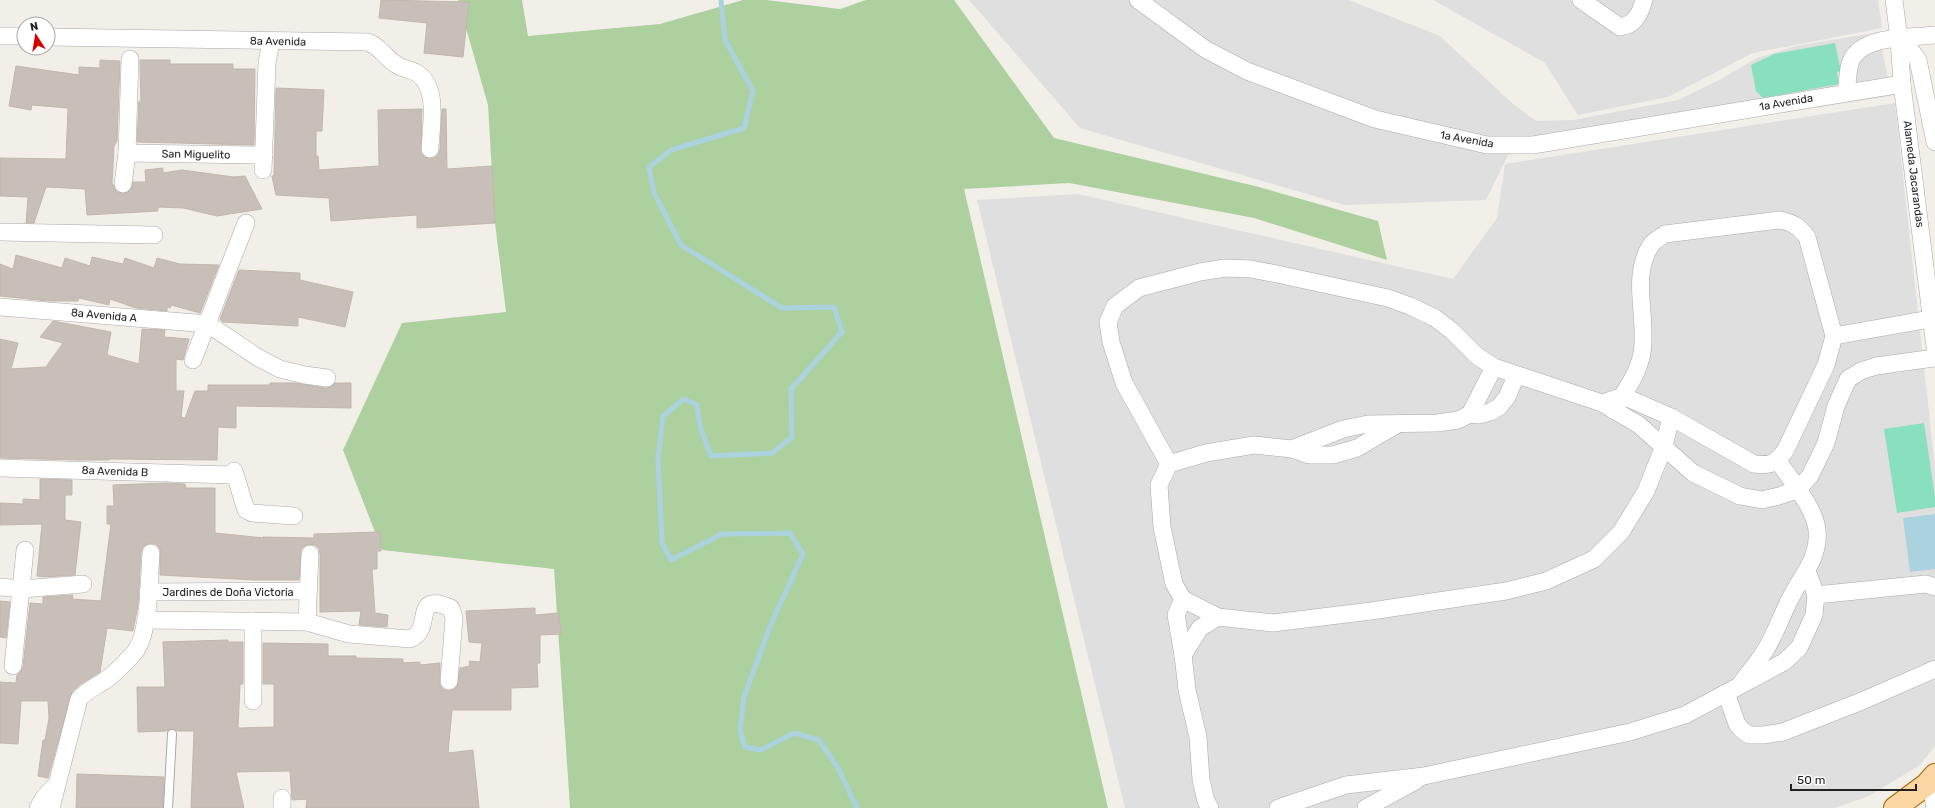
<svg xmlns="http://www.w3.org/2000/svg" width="1935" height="808" font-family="Rubik,sans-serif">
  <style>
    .residential { fill: #e0dfdf }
    .forest { fill: #add19e }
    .pitch { fill: #88e0be }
    .water { fill: #aad3df }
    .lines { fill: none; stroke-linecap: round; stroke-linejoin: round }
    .stream { stroke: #aad3df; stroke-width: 5 }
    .building { fill: #c7bfb8; stroke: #c4b6ab }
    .service-casing { stroke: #a9a9a9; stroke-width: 10 }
    .minor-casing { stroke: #a9a9a9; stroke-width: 18 }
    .primary-casing { stroke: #a06b00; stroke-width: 24 }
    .service { stroke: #fff; stroke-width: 8 }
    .minor { stroke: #fff; stroke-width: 17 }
    .primary { stroke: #fcd6a4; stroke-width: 22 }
    .labels { text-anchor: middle; stroke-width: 3; stroke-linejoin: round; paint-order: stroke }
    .street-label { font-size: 11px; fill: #222; stroke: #fff }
  </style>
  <rect width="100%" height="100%" fill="#f2efe9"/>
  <!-- residential -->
  <g class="residential">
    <path d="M969 0H1349L1440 36 1513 104 1536 121 1573 120 1678 100 1721 79 1757 58 1796 46 1879 32 1891 96 1508 155 1486 200 1345 205 1080 128Z"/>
    <path d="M1433 0H1878L1882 28 1753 53 1668 97 1578 115 1545 63Z"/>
    <path d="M1895 103 1935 467V746L1920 765 1869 796 1835 808H1125L977 200 1078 194 1453 279 1497 218 1505 164Z"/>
  </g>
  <!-- forest -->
  <path class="forest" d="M458 0H522L528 36 660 24 743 0H766L840 9 866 0H954L1054 138 1255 186 1378 221 1387 260 1254 218 1069 183 964 189 1108 808H570L554 569 382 550 343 450 402 323 506 312 495 223 488 105Z"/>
  <!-- pitch -->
  <g class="pitch">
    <path d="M1835 43 1841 71 1837 72 1839 84 1763 98 1756 91 1751 65 1774 54Z"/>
    <path d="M1924 423 1935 497V507L1897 513 1884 429Z"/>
  </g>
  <!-- water -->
  <path class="water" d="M1935 514V569L1910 572 1903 518Z"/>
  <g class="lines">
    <!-- stream -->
    <path class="stream" d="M721 0 725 40 753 91 744 128 671 150 649 167 654 193 681 245 782 308 834 307 842 332 791 389 792 437 772 453 711 456 700 427 697 405 684 399 663 416 658 458 662 543 671 560 722 534 790 533 803 554 771 624 744 697 740 730 745 747 761 750 794 733 819 740 838 768 857 808"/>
  </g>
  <!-- building -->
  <g class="building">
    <path d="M381 0 469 2 463 57 424 53 427 23 379 18Z"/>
    <path d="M100 60 120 61 117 141 114 146 112 183 117 192 126 193 131 190 133 182H146L145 170 163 168V173L182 170 234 177 245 176 262 209 217 216 183 208 158 207V211L87 215 85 189 46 187 34 223H26L28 197 0 196V158L66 159 68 108 32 105 31 110 9 106 16 66 79 75V67L100 68Z"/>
    <path d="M140 60H170V64H233V69H255L254 145 137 142 139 101 141 105Z"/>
    <path d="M276 88 324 90 322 131H316V156H318L319 170 379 166 378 110 422 109 421 153 425 157 434 158 438 155 440 150 442 109H446L447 169 492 166 495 223 417 228V215L331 221 329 198 276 195 272 176H274Z"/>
    <path d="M16 255 62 268 65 258 90 266 92 257 123 264 125 258 154 268 157 258 180 264 219 265 200 313 171 305 170 308 167 307V311L136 308 110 299 109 305 79 298 78 301H48L0 296V264L13 269Z"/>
    <path d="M239 270 300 273V280L353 292 345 327 298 317V326L223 322 220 319Z"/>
    <path d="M53 321 111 332 107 355 139 364 142 329 165 330 164 337 189 339 183 360 176 359V391H184L181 417 185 418 195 391H208V385H270V383H295L326 388 331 387 335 383H351V408L236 406V428L218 427 217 460 109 459V460H77L0 458V339L18 343 11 369 46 367 63 343 40 337Z"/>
    <path d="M40 479 72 480V495H65V520L81 522 75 575 44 577 37 576 42 524 0 525V503L23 504V499L40 500Z"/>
    <path d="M166 483 185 484 186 488H215V533L264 538 263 537 314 538V534L380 532 381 551H377V569H372L375 613 388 615 387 627 359 625 361 611 320 612V554L319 549 315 545H306L301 549 299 580H255L160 575V549L156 544H147L143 547 141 552 138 605 133 631 107 628 100 672 79 685 72 692 48 778 38 776 43 740H45L49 718 48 701H21L18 744 0 743V682L16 683 17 675 23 667 30 603 43 604V597L73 595 72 599 101 601 111 524H107V506H114L113 485Z"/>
    <path d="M0 601 10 602 6 638 0 637Z"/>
    <path d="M535 608V615L559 613 561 634 540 635V663H537L538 687 511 688V710H452L448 753 473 750 479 808H306L307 799 292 800 290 771 236 772 244 808H191L194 731H177L172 729 167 731 138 732 137 687H165L163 642 228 640V642H243V684H240L238 728 274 727V684H263V643L328 644V656H356V658L403 659V663L420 662V665L440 663V685L443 689 449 691 457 686 460 668 470 666 469 661 480 662 482 643 469 642 466 611Z"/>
    <path d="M77 774 164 777 163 808H76Z"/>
  </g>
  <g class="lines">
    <defs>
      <path id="service" d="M168 808 172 734"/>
      <g id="minor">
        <path d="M1138 0 1205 49 1247 71 1375 119 1487 145H1533L1902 84"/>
        <path d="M1581 0 1620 27C1635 25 1640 14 1644 0"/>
        <path d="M1894 0 1899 39 1902 84 1935 347"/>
        <path d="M0 36H24"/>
        <path d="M48 37 368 42C381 47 386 59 397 65 403 69 410 69 417 73 439 87 431 126 430 149"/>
        <path d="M1899 39 1907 45 1918 60 1935 142"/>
        <path d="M1846 92C1848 83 1847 70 1851 61 1862 35 1910 38 1935 35"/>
        <path d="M127 153 264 155"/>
        <path d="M263 170 267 63 271 41"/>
        <path d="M123 184 127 153 130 59"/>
        <path d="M0 232 154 235"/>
        <path d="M0 307 208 324 257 357 280 369 305 375 327 378"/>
        <path d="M1834 336 1935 318"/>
        <path d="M193 360 246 223"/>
        <path d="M1602 403 1623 396 1671 417 1754 464C1770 466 1775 464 1785 451L1826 365 1834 336 1807 237C1798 226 1794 223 1780 220L1665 234C1661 237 1654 240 1651 245 1630 277 1648 318 1642 353 1638 375 1625 391 1613 410"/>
        <path d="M1470 414 1494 367"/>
        <path d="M1398 424 1357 448 1333 455H1309L1292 449 1254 445 1206 453 1169 464 1159 485 1162 527 1174 584 1183 599 1218 617 1273 623 1371 611 1506 591 1546 581 1594 559 1621 532 1646 491 1664 446 1671 417"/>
        <path d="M1292 449 1343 429 1368 424 1437 423 1458 420 1470 414 1479 415 1490 412 1499 407 1507 397 1516 376"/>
        <path d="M1169 464 1124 383 1111 342 1108 322 1115 306 1139 288 1200 272 1225 268 1251 269 1277 274 1388 298 1410 306 1435 318 1452 331 1477 356 1494 367 1602 403 1639 425 1693 473 1740 496 1762 500 1779 496 1797 490 1810 476 1826 443 1836 406 1848 379 1861 371 1876 366 1935 358"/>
        <path d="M0 468 230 475 234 471 246 510 252 513 294 516"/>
        <path d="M0 587 22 589 83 584"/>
        <path d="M148 592 308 591"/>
        <path d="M1816 595 1926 584 1935 587"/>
        <path d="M1183 599 1176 615 1183 655 1187 690 1198 737 1201 780 1206 801 1210 808"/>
        <path d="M146 620 307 622 349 634 410 639C435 630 410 590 451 608L454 618 449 681"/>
        <path d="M307 622 310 554"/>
        <path d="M1183 655 1200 628 1218 617"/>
        <path d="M13 666 25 550"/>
        <path d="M1742 682C1750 671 1759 661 1766 649 1776 633 1782 614 1791 597 1802 575 1820 557 1817 530 1815 508 1790 479 1778 461"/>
        <path d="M1726 693 1737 724 1742 730 1749 735H1764L1783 732 1862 701 1935 669"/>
        <path d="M253 701V621"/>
        <path d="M282 798V808"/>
        <path d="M38 808 44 797 54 787"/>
        <path d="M51 808 79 699C86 691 93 688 101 683 113 676 124 664 133 654 150 638 149 577 151 553"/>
        <path d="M1278 808 1346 785 1424 776 1630 732 1685 715 1784 662 1799 648 1814 615 1816 595 1807 571"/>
        <path d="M1366 808 1417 780"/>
        <path d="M1935 808 1933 796 1935 781"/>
      </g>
      <path id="primary" d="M1895 808 1926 785 1935 775"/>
    </defs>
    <!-- service casing -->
    <use href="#service" class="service-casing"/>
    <!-- minor casing -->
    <use href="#minor" class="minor-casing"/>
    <!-- primary casing -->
    <use href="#primary" class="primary-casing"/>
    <!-- service -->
    <use href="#service" class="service"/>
    <!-- minor -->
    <use href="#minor" class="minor"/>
    <!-- primary -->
    <use href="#primary" class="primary"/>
  </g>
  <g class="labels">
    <!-- street labels -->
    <g class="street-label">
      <text transform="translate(278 41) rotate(1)" y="4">8a Avenida</text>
      <text transform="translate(1786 102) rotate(-10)" y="4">1a Avenida</text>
      <text transform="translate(1467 139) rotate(10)" y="4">1a Avenida</text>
      <text transform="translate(196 154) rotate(1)" y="4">San Miguelito</text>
      <text transform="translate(1914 174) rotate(83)" y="4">Alameda Jacarandas</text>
      <text transform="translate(104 315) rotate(5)" y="4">8a Avenida A</text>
      <text transform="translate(115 471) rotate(2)" y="4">8a Avenida B</text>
      <text x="228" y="596">Jardines de Doña Victoria</text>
    </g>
  </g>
  <!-- north arrow -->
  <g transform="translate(36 36) rotate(348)"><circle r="19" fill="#ffffff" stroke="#a7a7a7"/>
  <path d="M0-3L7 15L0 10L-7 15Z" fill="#d40000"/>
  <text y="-6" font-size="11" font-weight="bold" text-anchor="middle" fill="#222222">N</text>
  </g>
  <!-- scale -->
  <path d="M1791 784v6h125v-6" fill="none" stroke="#222222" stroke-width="2"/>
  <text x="1797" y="784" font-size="12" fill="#222222" stroke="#ffffff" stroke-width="3" paint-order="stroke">50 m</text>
</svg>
